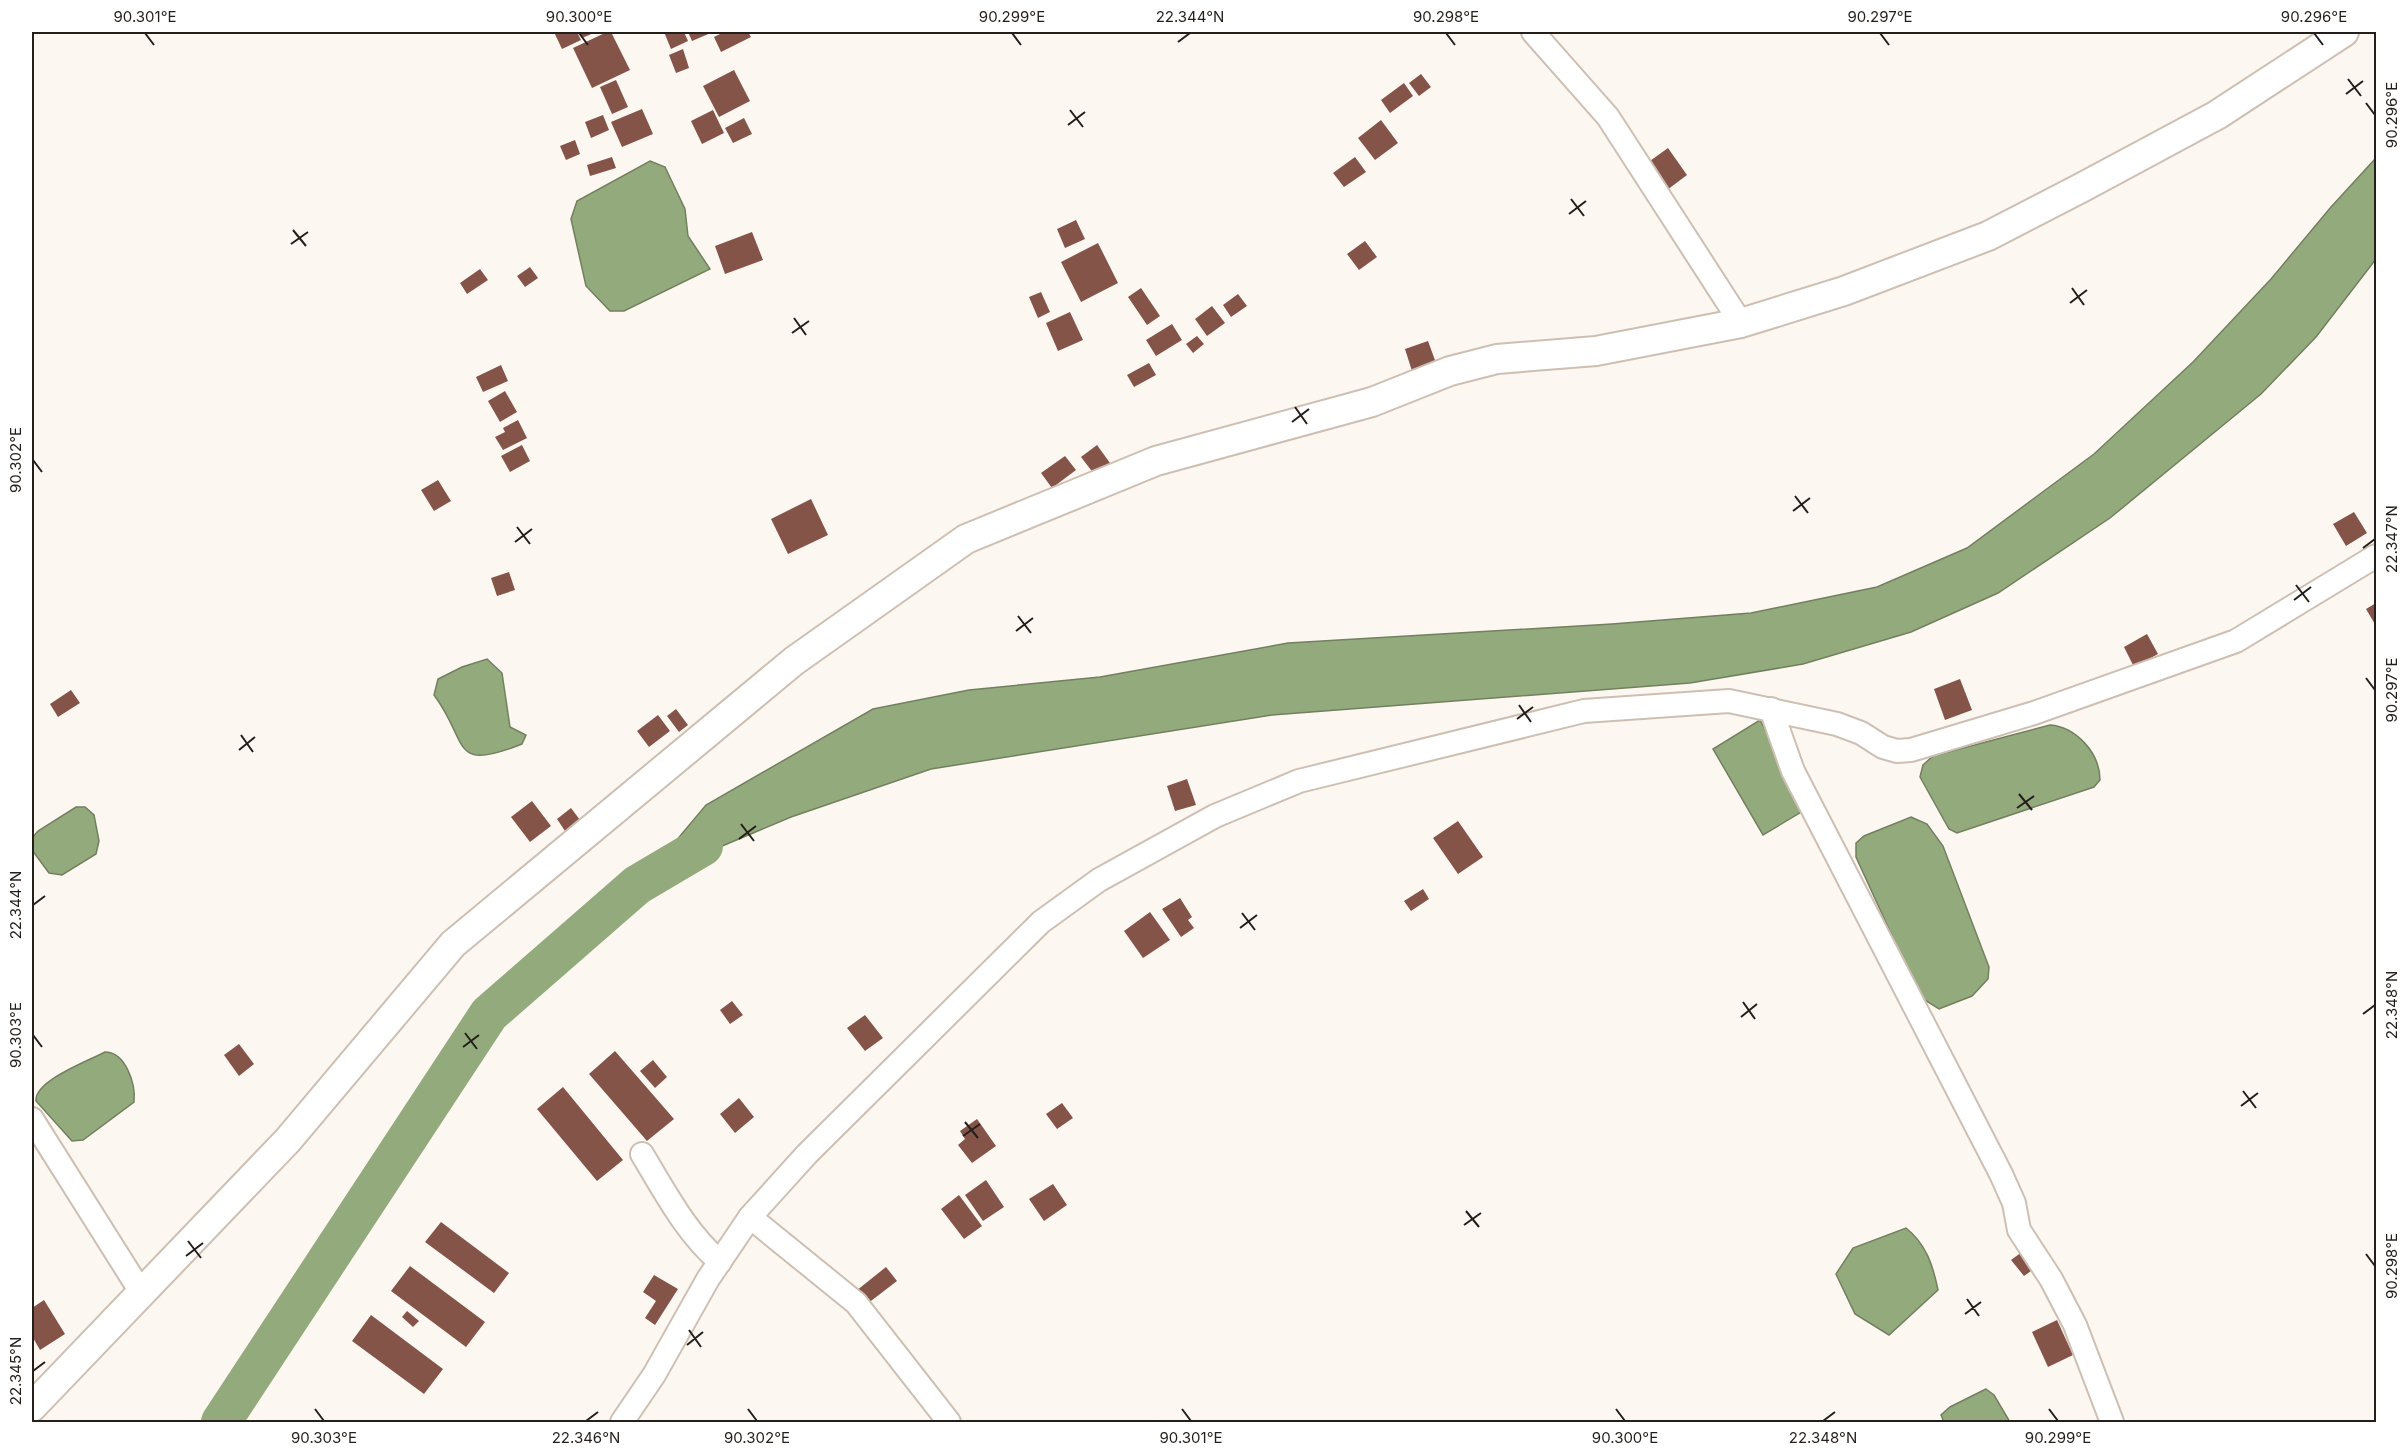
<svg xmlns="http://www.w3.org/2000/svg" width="2408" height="1454" font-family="Inter,sans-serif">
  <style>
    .water { fill: #93aa7d; stroke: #72805f; stroke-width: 1.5 }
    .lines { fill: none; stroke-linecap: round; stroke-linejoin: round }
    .river { stroke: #93aa7d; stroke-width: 40 }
    .building { fill: #855449 }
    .minor-casing { stroke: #cdbfb2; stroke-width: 26 }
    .tertiary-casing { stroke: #cdbfb2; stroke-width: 32 }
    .minor { stroke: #fff; stroke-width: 22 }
    .tertiary { stroke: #fff; stroke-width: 28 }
    .ticks { fill: none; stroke: #241f1a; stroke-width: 2 }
    .neatline { fill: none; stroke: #241f1a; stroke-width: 2 }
    .ticks-label { font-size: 15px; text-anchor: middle; fill: #241f1a }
  </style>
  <rect width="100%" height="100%" fill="#fdf7f2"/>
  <!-- water -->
  <g class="water">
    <path d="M2376 158V259L2316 337 2261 394 2110 518 1998 593 1911 632 1803 664 1690 683 1272 715 931 769 791 817 644 879 706 805 873 709 969 690 1100 677 1288 643 1612 624 1751 613 1877 587 1967 548 2094 454 2193 362 2271 279 2331 207Z"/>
    <path d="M650 161 665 167 685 209 688 236 710 269 624 311H610L586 286 571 219 577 201Z"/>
    <path d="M487 659 502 673 510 727 526 735 522 744C449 773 470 743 434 695L438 679 462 667Z"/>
    <path d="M1760 720 1808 808 1763 835 1713 749Z"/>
    <path d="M2050 725C2076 727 2100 753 2100 780L2094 787 1957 833 1949 829 1920 777 1923 765 1933 756Z"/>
    <path d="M76 807H85L94 815 99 841 96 854 62 875 49 873 32 850V838L38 831Z"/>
    <path d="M1911 817 1927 824 1943 846 1989 967 1988 979 1972 996 1939 1009 1920 997 1856 857V843L1864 836Z"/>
    <path d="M105 1052C126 1052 136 1085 134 1102L83 1140 72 1141 36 1101C34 1081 88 1061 105 1052Z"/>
    <path d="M1906 1228C1926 1244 1933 1265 1938 1290L1889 1335 1855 1314 1836 1274 1853 1248Z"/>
    <path d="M1986 1389 1994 1395 2010 1422H1944L1941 1415 1950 1407Z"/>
  </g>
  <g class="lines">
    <!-- river -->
    <path class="river" d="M221 1422 489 1014 637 885 703 846"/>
  </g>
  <!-- building -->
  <g class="building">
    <path d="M554 32H577L581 40 562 49Z"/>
    <path d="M579 32H596L582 38Z"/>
    <path d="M607 32H611L630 70 592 88 573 48Z"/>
    <path d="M664 32H684L688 41 671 49Z"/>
    <path d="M688 32H713L692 41Z"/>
    <path d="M724 32H748L751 37 721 52 714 37Z"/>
    <path d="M683 49 689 68 676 73 669 55Z"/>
    <path d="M734 70 750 101 719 117 703 86Z"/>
    <path d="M1421 74 1431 87 1419 96 1409 83Z"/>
    <path d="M616 80 628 107 612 114 600 87Z"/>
    <path d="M1404 83 1413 96 1390 113 1381 100Z"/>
    <path d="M642 109 653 134 622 147 611 122Z"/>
    <path d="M713 110 724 133 702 144 691 121Z"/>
    <path d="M603 115 609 130 591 138 585 122Z"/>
    <path d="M744 118 752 134 733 143 725 128Z"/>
    <path d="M1381 120 1398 143 1375 160 1358 138Z"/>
    <path d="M575 140 580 154 566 160 560 146Z"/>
    <path d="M1668 148 1687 175 1663 193 1643 166Z"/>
    <path d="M612 157 616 168 590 176 587 165Z"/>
    <path d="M1355 157 1366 172 1344 187 1333 173Z"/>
    <path d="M1076 220 1085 239 1065 248 1057 229Z"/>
    <path d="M752 232 763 260 725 274 715 246Z"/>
    <path d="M1365 241 1377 257 1359 270 1347 254Z"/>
    <path d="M1098 243 1118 283 1081 302 1061 262Z"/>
    <path d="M530 267 538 278 525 287 517 276Z"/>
    <path d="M480 269 488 280 467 294 460 283Z"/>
    <path d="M1141 288 1160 316 1147 325 1128 297Z"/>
    <path d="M1041 292 1050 312 1038 318 1029 297Z"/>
    <path d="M1238 294 1247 306 1231 317 1223 305Z"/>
    <path d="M1212 306 1225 323 1207 336 1195 319Z"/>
    <path d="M1070 312 1083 340 1058 351 1046 323Z"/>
    <path d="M1172 324 1182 340 1156 356 1146 340Z"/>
    <path d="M1197 336 1204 344 1193 353 1186 344Z"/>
    <path d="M1428 341 1436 363 1412 371 1405 349Z"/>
    <path d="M1149 363 1156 375 1134 387 1127 375Z"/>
    <path d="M501 365 508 381 483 392 476 377Z"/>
    <path d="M505 391 517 412 500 422 488 401Z"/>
    <path d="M518 420 527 438 503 450 495 437 505 432 503 428Z"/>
    <path d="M522 445 530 461 510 472 501 456Z"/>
    <path d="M1097 445 1110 463 1094 474 1081 457Z"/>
    <path d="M1065 456 1076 470 1052 488 1041 473Z"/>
    <path d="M438 480 451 501 434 511 421 490Z"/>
    <path d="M811 499 828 535 788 554 771 519Z"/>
    <path d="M2354 512 2367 533 2346 546 2333 524Z"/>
    <path d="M509 572 515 590 497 596 491 578Z"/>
    <path d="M2376 603V626L2366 609Z"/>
    <path d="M2147 634 2158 654 2134 667 2124 647Z"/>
    <path d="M1960 679 1972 710 1945 720 1934 689Z"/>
    <path d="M71 690 80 703 58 717 50 704Z"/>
    <path d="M676 709 688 725 679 732 667 716Z"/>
    <path d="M658 715 670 731 649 747 637 731Z"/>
    <path d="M1187 779 1196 805 1175 811 1167 786Z"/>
    <path d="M532 801 551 826 530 842 511 817Z"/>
    <path d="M571 808 580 820 565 831 557 819Z"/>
    <path d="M1458 821 1483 857 1458 874 1433 838Z"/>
    <path d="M1423 889 1429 899 1411 911 1404 901Z"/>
    <path d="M1180 898 1192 917 1188 920 1194 928 1181 937 1162 909Z"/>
    <path d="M1150 912 1170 940 1143 958 1124 931Z"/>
    <path d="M732 1001 743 1015 730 1024 720 1010Z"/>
    <path d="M865 1015 883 1038 865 1051 847 1028Z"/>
    <path d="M239 1044 254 1064 239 1076 224 1055Z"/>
    <path d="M615 1051 674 1119 647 1141 589 1074Z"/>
    <path d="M653 1060 667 1077 655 1088 640 1071Z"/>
    <path d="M563 1087 623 1160 597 1181 537 1109Z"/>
    <path d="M739 1098 754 1117 735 1133 720 1114Z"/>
    <path d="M1062 1103 1073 1118 1057 1129 1046 1114Z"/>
    <path d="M977 1119 996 1146 972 1163 958 1145 965 1139 960 1131Z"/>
    <path d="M986 1180 1004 1207 983 1221 965 1195Z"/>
    <path d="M1053 1184 1067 1205 1044 1221 1029 1199Z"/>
    <path d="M959 1195 982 1226 964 1239 941 1209Z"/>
    <path d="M441 1222 509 1273 494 1293 425 1242Z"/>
    <path d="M2026 1249 2038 1266 2024 1276 2011 1260Z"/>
    <path d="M410 1266 485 1322 466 1347 391 1291Z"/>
    <path d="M886 1267 897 1281 867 1304 856 1291Z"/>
    <path d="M654 1275 678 1289 655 1325 645 1318 656 1301 643 1292Z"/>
    <path d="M44 1300 65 1334 40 1350 32 1336V1308Z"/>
    <path d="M407 1311 419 1321 413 1327 402 1317Z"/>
    <path d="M371 1315 443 1369 424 1394 352 1341Z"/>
    <path d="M2057 1320 2073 1355 2048 1367 2032 1332Z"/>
  </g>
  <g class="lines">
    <defs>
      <g id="minor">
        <path d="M1533 32 1608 117 1741 323"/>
        <path d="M1771 709 1793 771 2001 1174 2014 1203 2019 1230 2051 1279 2075 1325 2112 1422"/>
        <path d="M32 1119 141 1292"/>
        <path d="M642 1154C665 1192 686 1233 720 1262"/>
        <path d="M750 1217 856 1303 949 1422"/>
        <path d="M622 1422 654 1375 708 1279 750 1217 807 1154 1041 922 1099 880 1215 816 1299 781 1584 711 1729 701 1837 724 1861 733 1883 747 1897 751 1911 750 2034 713 2236 641 2376 556"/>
      </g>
      <path id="tertiary" d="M32 1407 288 1140 453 944 794 661 966 539 1156 461 1372 402 1450 371 1497 359 1596 351 1741 323 1844 291 1988 236 2081 188 2217 115 2344 32"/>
    </defs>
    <!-- minor casing -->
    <use href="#minor" class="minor-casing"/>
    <!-- tertiary casing -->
    <use href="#tertiary" class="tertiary-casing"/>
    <!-- minor -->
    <use href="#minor" class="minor"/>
    <!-- tertiary -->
    <use href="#tertiary" class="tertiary"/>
  </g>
  <!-- ticks -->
  <path class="ticks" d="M145 33 154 45M579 33 588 45M1012 33 1021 45M1446 33 1455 45M1880 33 1889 45M2314 33 2323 45M1178 42 1190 33M2348 79 2361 96M2346 94 2363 81M2366 103 2375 115M1070 110 1083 127M1068 125 1085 112M1571 199 1584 216M1569 214 1586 201M293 230 306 246M291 244 308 232M2072 288 2084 305M2070 303 2087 290M794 318 806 335M792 333 809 321M1295 407 1307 424M1292 422 1309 409M33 460 42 472M1795 496 1808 513M1793 511 1810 498M517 527 530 544M515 542 532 529M2363 548 2375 539M2296 585 2309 602M2294 600 2311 587M1018 616 1031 633M1016 631 1033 618M2366 678 2375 690M1519 705 1531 722M1517 719 1533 707M241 735 253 752M239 750 255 737M2019 794 2032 810M2017 808 2034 796M741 824 754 841M739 839 756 826M33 905 45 896M1242 913 1255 930M1240 928 1257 915M1743 1002 1755 1019M2363 1014 2375 1005M1741 1017 1757 1004M465 1033 477 1049M33 1035 42 1047M463 1047 479 1035M2243 1091 2256 1108M2241 1106 2258 1093M965 1122 978 1138M963 1136 980 1124M1466 1211 1479 1227M1464 1225 1481 1213M188 1241 201 1258M2366 1254 2375 1266M186 1256 203 1243M1967 1299 1979 1316M1965 1314 1981 1302M689 1330 701 1347M687 1345 703 1332M33 1371 45 1362M315 1409 324 1421M748 1409 757 1421M1182 1409 1191 1421M1616 1409 1625 1421M2049 1409 2058 1421M586 1421 598 1412M1823 1421 1835 1412"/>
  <!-- border -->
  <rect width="2408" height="1454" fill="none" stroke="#ffffff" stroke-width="66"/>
  <rect x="33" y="33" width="2342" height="1388" class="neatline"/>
  <g class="ticks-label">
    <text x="145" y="22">90.301°E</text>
    <text x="579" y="22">90.300°E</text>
    <text x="1012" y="22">90.299°E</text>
    <text x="1190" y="22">22.344°N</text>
    <text x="1446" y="22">90.298°E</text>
    <text x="1880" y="22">90.297°E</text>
    <text x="2314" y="22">90.296°E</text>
    <text transform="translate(2392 115) rotate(-90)" y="5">90.296°E</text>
    <text transform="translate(16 460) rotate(-90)" y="5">90.302°E</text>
    <text transform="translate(2392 539) rotate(-90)" y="5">22.347°N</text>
    <text transform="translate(2392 690) rotate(-90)" y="5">90.297°E</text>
    <text transform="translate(16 905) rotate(-90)" y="5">22.344°N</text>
    <text transform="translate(2392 1005) rotate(-90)" y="5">22.348°N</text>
    <text transform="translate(16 1035) rotate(-90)" y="5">90.303°E</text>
    <text transform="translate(2392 1266) rotate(-90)" y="5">90.298°E</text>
    <text transform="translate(16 1371) rotate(-90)" y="5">22.345°N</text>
    <text x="324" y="1443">90.303°E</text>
    <text x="586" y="1443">22.346°N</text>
    <text x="757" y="1443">90.302°E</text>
    <text x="1191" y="1443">90.301°E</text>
    <text x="1625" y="1443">90.300°E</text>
    <text x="1823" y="1443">22.348°N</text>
    <text x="2058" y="1443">90.299°E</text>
  </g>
</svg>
